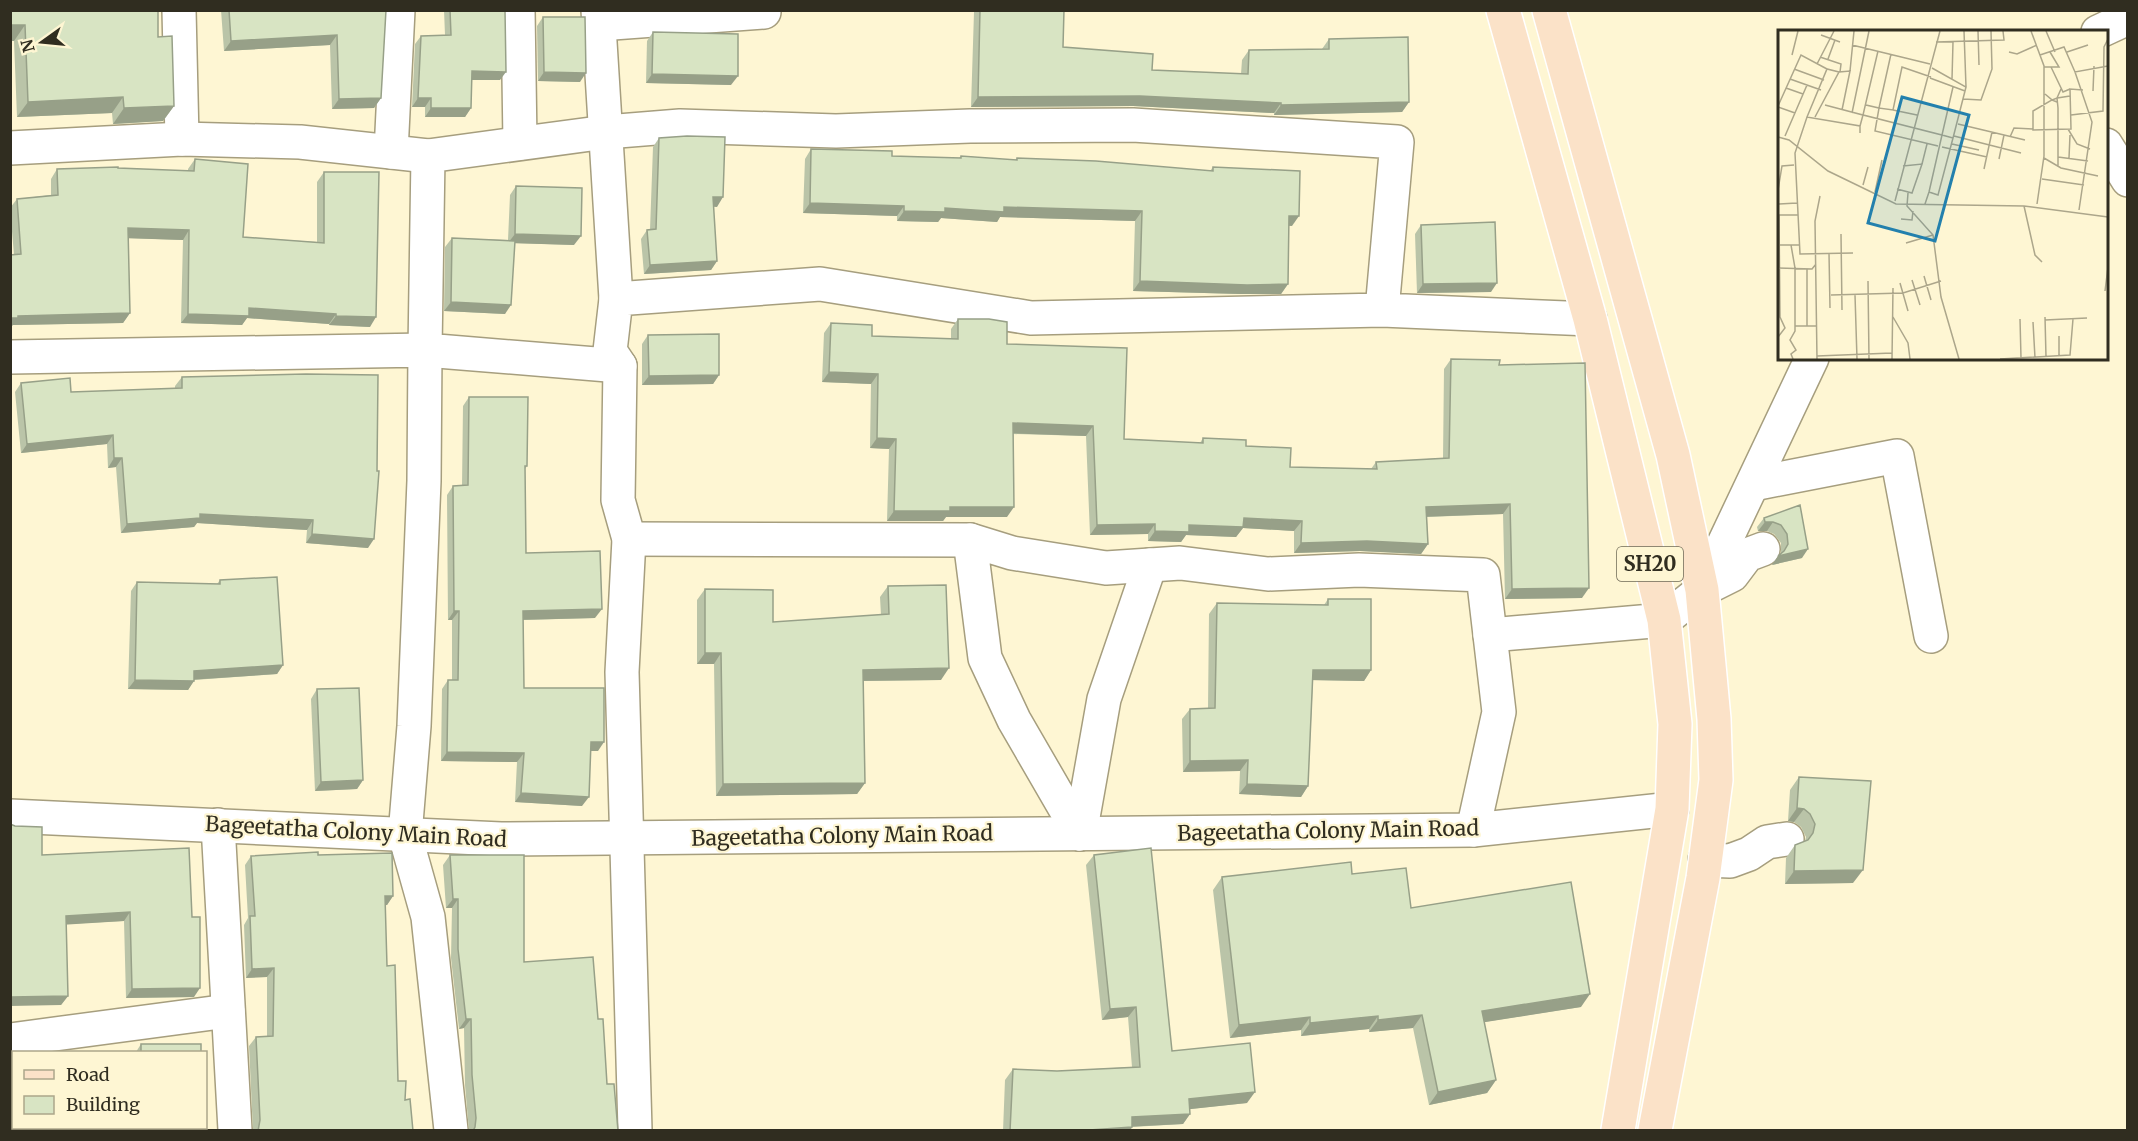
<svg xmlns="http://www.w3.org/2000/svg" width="2138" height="1141" font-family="Merriweather,serif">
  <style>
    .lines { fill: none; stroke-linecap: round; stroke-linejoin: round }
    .minor-casing { stroke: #a69e7e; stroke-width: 36 }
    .major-casing { stroke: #fff; stroke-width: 36 }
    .minor { stroke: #fff; stroke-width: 33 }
    .major { stroke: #fbe2c8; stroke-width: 33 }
    .wall { fill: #bac4a8 }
    .shaded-wall { fill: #97a088 }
    .building { fill: #d8e4c3; stroke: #97a088; stroke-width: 1.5 }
    .labels { text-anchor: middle; stroke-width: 4.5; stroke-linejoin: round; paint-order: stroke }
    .shield { fill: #fef6d3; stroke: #6e6956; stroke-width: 1.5 }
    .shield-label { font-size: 20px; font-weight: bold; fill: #302d20 }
    .street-label { font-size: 21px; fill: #302d20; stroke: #fef6d3 }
    .inset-road { fill: none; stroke: #aca68b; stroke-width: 1.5 }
    .view { fill: #2380ad; fill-opacity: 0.15; stroke: #2380ad; stroke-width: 3 }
    .inset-edge { fill: none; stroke: #302d20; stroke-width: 3 }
  </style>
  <rect width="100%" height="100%" fill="#fef6d3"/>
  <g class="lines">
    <defs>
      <g id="minor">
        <path d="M179 10 182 139"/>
        <path d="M518 10 520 143"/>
        <path d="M598 10 616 299"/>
        <path d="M599 24 764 12"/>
        <path d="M2098 32 2128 18"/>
        <path d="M2106 145 2128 180"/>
        <path d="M10 148 182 139 300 142 428 156"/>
        <path d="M391 152 398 10"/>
        <path d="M1382 310 1031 318 820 284 616 299 610 351 620 366 425 350 428 156 606 132 680 126 836 131 970 126 1133 125 1397 142 1382 310 1590 319"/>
        <path d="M10 357 425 350 424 481 414 726 405 835 428 917 451 1130"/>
        <path d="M620 366 618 500 629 539 622 672 635 1130"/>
        <path d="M1753 484 1897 456 1931 636"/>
        <path d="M629 539 970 540"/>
        <path d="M1704 589 1732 575 1747 555 1763 549"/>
        <path d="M1490 635 1664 620 1702 590 1812 358"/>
        <path d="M10 816 501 839 1473 830 1672 809"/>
        <path d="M218 825 235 1130"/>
        <path d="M1080 834 1014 720 985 658 970 540 1012 553 1106 568 1180 563 1268 574 1359 570 1483 575 1499 712 1473 830"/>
        <path d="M1080 834 1104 699 1150 565"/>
        <path d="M1705 860 1730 861 1749 854 1767 842 1787 839"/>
        <path d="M10 1040 228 1011"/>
      </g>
      <g id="major">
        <path d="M1503 10 1590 319 1664 620 1675 724 1672 809 1618 1130"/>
        <path d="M1549 10 1673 455 1702 590 1714 719 1716 780 1703 878 1655 1130"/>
      </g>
    </defs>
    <!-- minor casing -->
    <use href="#minor" class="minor-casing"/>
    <!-- major casing -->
    <use href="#major" class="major-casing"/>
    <!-- minor -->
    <use href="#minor" class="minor"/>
    <!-- major -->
    <use href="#major" class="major"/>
  </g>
  <!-- wall -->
  <g class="wall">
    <path d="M10 10 158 37 174 106 163 121 113 124 112 113 17 117 14 41H10Z"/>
    <path d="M221 10H386L381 98 374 108 332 109 330 45 224 51Z"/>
    <path d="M444 10H505L500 80H472L471 108 465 117H425V107H412L415 44 421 36 445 35Z"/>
    <path d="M975 10H1064L1063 47 1152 70 1241 74 1242 60 1249 50 1322 49 1329 39 1409 102 1402 112 1274 115V113L1133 106 971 107 974 12Z"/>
    <path d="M543 17 580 82 538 81 537 26Z"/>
    <path d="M653 32 731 85 646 83 647 41Z"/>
    <path d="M659 138 717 207 713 206 717 261 711 270 644 274 641 239 647 230H650L653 147Z"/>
    <path d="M811 149 892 156 959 158 961 156 1015 160 1017 158 1210 171 1213 167 1292 226H1289L1288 284 1281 294H1240L1133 291 1135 221 1000 217 997 222 941 218 938 222 897 221V216L803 213 805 159Z"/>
    <path d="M195 159 243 237 317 242V182L324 172 370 327 329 325V324L247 318 242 325 181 323 183 240 128 238 130 313 123 323 13 325 10 327V255H14L10 208 17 199 51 195V179L57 169 118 168 188 171V169Z"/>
    <path d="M516 186 574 245 515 243 505 314 444 311 445 247 452 238 508 240 510 195Z"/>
    <path d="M1421 225 1491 292 1417 293 1415 234Z"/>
    <path d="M958 319 1007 344 1124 439 1200 443 1203 438 1246 446 1290 467 1371 469 1376 462 1443 458 1444 369 1451 359 1499 365 1582 598 1505 599 1503 514 1427 517 1428 544 1421 554 1360 551 1294 553V531L1243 528 1236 537 1186 535 1181 542 1148 541V534L1090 535 1086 436 1013 434 1007 517H946L943 521H887L889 449 870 448 871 384 822 382 824 333 831 323 872 336 951 339V329Z"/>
    <path d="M648 335 719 375 713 384 642 385V344Z"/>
    <path d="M182 377 368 548 306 543 307 530 197 523 194 527 121 533 116 467 108 468 107 444 21 453 15 392 21 383 71 392 175 389V386Z"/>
    <path d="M469 397 527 466 525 469 526 553 595 618 523 620 524 688 598 751H591L582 806 515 802 517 762 441 761 442 689 448 680H452V620H448L447 495 453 486H462L463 406Z"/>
    <path d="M1800 505 1802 558 1772 565 1781 553V543L1774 534 1767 531H1758L1757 527 1764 518Z"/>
    <path d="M220 580 283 665 277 674 194 680 188 690 128 689 131 591 137 582 217 584Z"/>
    <path d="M888 586 941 680 863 681 865 783 857 794 716 796 714 664H697V600L705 589 773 622 881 615 880 597Z"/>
    <path d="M1328 599 1371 670 1364 681 1313 680 1308 786 1301 797 1239 794 1240 771 1183 772 1182 719 1190 709 1208 708 1209 614 1217 603 1324 605Z"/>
    <path d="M317 689 363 780 357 789 315 791 311 699Z"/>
    <path d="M1799 777 1853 883 1785 884 1786 858 1795 845 1805 841 1806 837 1801 827 1794 822 1788 821 1790 790Z"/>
    <path d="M189 848 194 997 126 998 124 921 66 924 68 996 61 1005 42 855Z"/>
    <path d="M318 855 393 896 387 905H385L387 966 398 1081 405 1100 413 1131H253L249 1046 256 1037 267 1036V977L246 978 244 925 248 918 245 865 251 856Z"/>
    <path d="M450 855 524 962 598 1019 607 1084 618 1131H469L465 1085 464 1028 459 1029 451 958 452 908H446L443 865Z"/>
    <path d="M1094 855 1172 1051 1247 1103 1190 1109V1114L1183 1124 1132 1127 1130 1131H1003L1005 1080 1013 1069 1057 1071 1132 1067 1128 1017 1102 1020 1086 865Z"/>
    <path d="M1352 874 1411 908 1581 1007 1484 1022 1496 1080 1487 1093 1429 1105 1413 1028 1369 1032V1029L1301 1036V1030L1230 1038 1213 890 1222 877Z"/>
    <path d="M141 1044 201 1053 136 1052Z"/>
  </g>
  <!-- shaded-wall -->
  <g class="shaded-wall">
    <path d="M10 25H25L14 41H10Z"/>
    <path d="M337 35 330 45 224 51 231 41Z"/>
    <path d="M472 71 506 72 500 80H466Z"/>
    <path d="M544 72 586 73 580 82 538 81Z"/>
    <path d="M652 74 738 76 731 85 646 83Z"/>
    <path d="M1140 96 1281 103 1274 113 1133 106 971 107 978 97Z"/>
    <path d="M123 97 112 113 17 117 28 102Z"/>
    <path d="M381 98 374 108 332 109 339 99Z"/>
    <path d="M418 98H431L425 107H412Z"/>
    <path d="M1409 102 1402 112 1274 115 1281 105Z"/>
    <path d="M174 106 163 121 113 124 124 108Z"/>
    <path d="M431 108H471L465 117H425Z"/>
    <path d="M713 197H723L717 207 706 206Z"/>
    <path d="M810 203 904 206 897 216 803 213Z"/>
    <path d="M1004 207 1142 211 1135 221 1000 217 997 222 941 218 938 222 897 221 904 211 945 208Z"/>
    <path d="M1289 216H1299L1292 226 1283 225Z"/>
    <path d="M128 228 189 230 183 240 121 238Z"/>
    <path d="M515 234 581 236 574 245 508 243Z"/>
    <path d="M717 261 711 270 644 274 650 265Z"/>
    <path d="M1140 281 1288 284 1281 294H1240L1133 291Z"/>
    <path d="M1497 283 1491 292 1417 293 1423 284Z"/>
    <path d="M451 302 511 305 505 314 444 311Z"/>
    <path d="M249 308 336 314 329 324 247 318 242 325 181 323 188 314Z"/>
    <path d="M130 313 123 323 13 325 10 327V318L18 316Z"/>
    <path d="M336 316 376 317 370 327 329 325Z"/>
    <path d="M829 372 878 374 871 384 822 382Z"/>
    <path d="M719 375 713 384 642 385 649 376Z"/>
    <path d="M1013 423 1093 426 1086 436 1006 433Z"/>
    <path d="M113 435 107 444 21 453 27 444Z"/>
    <path d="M877 438 896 439 889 449 870 448Z"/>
    <path d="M114 458H122L116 467 108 468Z"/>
    <path d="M1510 504 1503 514 1419 517 1426 507Z"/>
    <path d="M950 507H1014L1007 517H946L943 521H887L894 511Z"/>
    <path d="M200 514 313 520 307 530 197 523 194 527 121 533 127 524Z"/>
    <path d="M1244 518 1302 521 1294 531 1243 528 1236 537 1186 535 1181 542 1148 541 1155 531Z"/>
    <path d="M1765 522H1773L1767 531H1758Z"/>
    <path d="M1155 524 1148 534 1090 535 1097 525Z"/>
    <path d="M312 534 374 539 368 548 306 543Z"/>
    <path d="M1367 541 1428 544 1421 554 1360 551 1294 553 1301 543Z"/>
    <path d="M1808 549 1802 558 1772 565 1778 556Z"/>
    <path d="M1589 588 1582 598 1505 599 1512 589Z"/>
    <path d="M602 609 595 618 516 620 523 611Z"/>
    <path d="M454 611H459L452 620H448Z"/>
    <path d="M705 653H721L714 664H697Z"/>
    <path d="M283 665 277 674 188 680 194 671Z"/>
    <path d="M949 668 941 680 855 681 863 670Z"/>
    <path d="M1313 670H1371L1364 681 1306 680Z"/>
    <path d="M135 680 194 681 188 690 128 689Z"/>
    <path d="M591 742H604L598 751H585Z"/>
    <path d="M447 752 524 753 517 762 441 761Z"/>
    <path d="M1248 760 1240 771 1183 772 1190 761Z"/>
    <path d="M363 780 357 789 315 791 321 782Z"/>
    <path d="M865 783 857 794 716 796 723 784Z"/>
    <path d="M1247 784 1308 786 1301 797 1239 794Z"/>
    <path d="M521 793 589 797 582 806 515 802Z"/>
    <path d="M1797 808 1804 809 1794 822 1788 821Z"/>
    <path d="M1863 870 1853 883 1785 884 1794 871Z"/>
    <path d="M385 896H393L387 905 378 906Z"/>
    <path d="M453 899H458L452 908H446Z"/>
    <path d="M130 912 124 921 60 925 66 916Z"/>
    <path d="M274 968 267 977 246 978 252 969Z"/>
    <path d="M200 988 194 997 126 998 132 989Z"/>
    <path d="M1590 994 1581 1007 1473 1024 1482 1011Z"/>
    <path d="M68 996 61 1005 10 1006V997Z"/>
    <path d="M1136 1007 1128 1017 1102 1020 1110 1009Z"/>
    <path d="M1422 1015 1413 1028 1369 1032 1378 1020Z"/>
    <path d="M1378 1016 1369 1029 1301 1036 1310 1023Z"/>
    <path d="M1310 1017 1301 1030 1230 1038 1239 1025Z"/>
    <path d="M466 1019H471L464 1028 459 1029Z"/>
    <path d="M1496 1080 1487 1093 1429 1105 1438 1092Z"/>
    <path d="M1255 1092 1247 1103 1182 1110 1189 1099Z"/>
    <path d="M1190 1114 1183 1124 1124 1127 1132 1117Z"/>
    <path d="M1132 1127 1130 1131H1075Z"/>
  </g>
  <!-- building -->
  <g class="building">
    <path d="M10 10H158V37L172 36 174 106 124 108 123 97 28 102 25 25H10Z"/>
    <path d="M229 10H386L381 98 339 99 337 35 231 41Z"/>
    <path d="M450 10H505L506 72 472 71 471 108H431V98H418L421 36 451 35Z"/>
    <path d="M980 10H1064L1063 47 1153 54 1152 70 1248 74 1249 50 1329 49V39L1408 37 1409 102 1281 105V103L1140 96 978 97Z"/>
    <path d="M543 17H585L586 73 544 72Z"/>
    <path d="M653 32 738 34V76L652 74Z"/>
    <path d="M687 136 725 137 723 197H713L717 261 650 265 647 230 656 229 659 138Z"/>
    <path d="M811 149 892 151V156L961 158V156L1017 160V158L1096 161 1213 171V167L1300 171 1299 216H1289L1288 284 1247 285 1140 281 1142 211 1004 207V212L945 208V212L904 211V206L810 203Z"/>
    <path d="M195 159 248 164 243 237 324 243V172H379L376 317 336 316V314L249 308V316L188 314 189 230 128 228 130 313 18 316V318H10V255L21 254 17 199 58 195 57 169 118 167V168L194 171Z"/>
    <path d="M516 186 582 188 581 236 515 234Z"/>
    <path d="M1495 222 1497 283 1423 284 1421 225Z"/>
    <path d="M452 238 515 241 511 305 451 302Z"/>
    <path d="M958 319H989L1007 322V344L1127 348 1124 439 1203 443V438L1246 440V446L1291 448 1290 467 1377 469 1376 462 1449 458 1451 359 1500 360 1499 365 1585 363 1589 588 1512 589 1510 504 1426 507 1428 544 1367 541 1301 543 1302 521 1244 518 1243 527 1189 525V532L1155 531V524L1097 525 1093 426 1013 423 1014 507H950V511H894L896 439 877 438 878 374 829 372 831 323 872 325V336L958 339Z"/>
    <path d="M719 334V375L649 376 648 335Z"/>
    <path d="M306 374 378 375 377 471H379L374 539 312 534 313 520 200 514V518L127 524 122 458H114L113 435 27 444 21 383 70 378 71 392 182 388V377Z"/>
    <path d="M469 397H528L527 466H525L526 553 600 551 602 609 523 611 524 688H604V742H591L589 797 521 793 524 753 447 752 448 680H458L459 611H454L453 486 468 485Z"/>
    <path d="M1800 505 1808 549 1778 556 1784 551 1788 544 1787 534 1781 525 1773 522H1765L1764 518Z"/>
    <path d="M277 577 283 665 194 671V681L135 680 137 582 220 584V580Z"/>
    <path d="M946 585 949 668 863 670 865 783 723 784 721 653H705V589L773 590V622L889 614 888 586Z"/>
    <path d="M1328 599H1371V670H1313L1308 786 1247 784 1248 760 1190 761V709L1215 708 1217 603 1328 605Z"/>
    <path d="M359 688 363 780 321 782 317 689Z"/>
    <path d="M1799 777 1871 781 1863 870 1794 871 1795 845 1808 840 1813 833 1815 824 1810 814 1804 809 1797 808Z"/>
    <path d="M10 824 15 826 42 827V855L189 848 192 917H200V988L132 989 130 912 66 916 68 996 10 997Z"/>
    <path d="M1151 848 1172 1051 1250 1043 1255 1092 1189 1099 1190 1114 1132 1117V1127L1075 1131H1010L1013 1069 1057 1071 1140 1067 1136 1007 1110 1009 1094 855Z"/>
    <path d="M318 852V855L392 853 393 896H385L387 966 395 965 398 1081H406L405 1100 410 1099 413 1131H258L260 1120 256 1037 273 1036 274 968 252 969 250 916H255L251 856Z"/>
    <path d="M450 855H524V962L593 957 598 1019H603L607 1084H614L618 1131H473L475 1127 476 1118 472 1075 471 1019H466L458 949V899H453Z"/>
    <path d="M1351 862 1352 874 1406 868 1411 908 1571 882 1590 994 1482 1011 1496 1080 1438 1092 1422 1015 1378 1020V1016L1310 1023V1017L1239 1025 1222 877Z"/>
    <path d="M141 1044H201V1053H42L141 1052Z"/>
    <path d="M10 1053H14V1128H198L199 1131H12Z"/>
  </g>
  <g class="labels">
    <!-- shield labels -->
    <rect class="shield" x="1617" y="547" width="66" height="34" rx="4.5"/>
    <g class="shield-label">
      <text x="1650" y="571">SH20</text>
    </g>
    <!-- street labels -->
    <g class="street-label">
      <text transform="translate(1328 831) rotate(-1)" y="7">Bageetatha Colony Main Road</text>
      <text transform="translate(356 832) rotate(3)" y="7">Bageetatha Colony Main Road</text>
      <text transform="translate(842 836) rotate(-1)" y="7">Bageetatha Colony Main Road</text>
    </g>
  </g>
  <!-- overview -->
  <g transform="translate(1778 30)">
    <rect width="330" height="330" fill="#fef6d3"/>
    <path class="inset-road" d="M186 1 188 57M200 1 201 35M253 1 266 36V126L259 174M268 1 277 22M43 5 62 12M158 12 226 10 225 1M74 15 152 34M231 22 239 24 259 15M289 22 310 15M14 25 20 1M262 25 286 17 297 42 330 36M42 27 63 34 62 42M50 29 57 10M39 34 56 1M266 37H281L272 22M273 37 285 62 292 59M154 38 188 57 175 108M16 39 46 50M72 41 76 1M297 42 314 92 301 180M153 47 124 37 115 80 101 78 97 101 160 116M152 48 187 61M12 49 43 60M174 49 175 12M8 58 25 64M283 59 279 68 292 66M315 61 316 36M267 64 274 70 255 81V100L293 99 292 59 305 60M185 69 203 70 214 39 213 1M279 72 274 70 279 68 280 78V136M47 75 85 85 100 21M88 75 101 78 113 24M0 76 23 25 49 39M0 77 17 83M115 80 139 85M74 83 91 1M293 85 325 81 326 17 330 9M29 87 49 39 61 42M37 87 61 42 72 41 64 80M180 94 247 110M82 96 85 85 164 105 175 57M290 99 299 114 312 119M7 106 29 55M176 106 243 123M0 107 11 110 50 141 118 174 246 176 330 187M232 107 236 98 255 99M174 114 201 120M164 117 209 127M280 127 310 131M266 128 283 138 320 146M291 128 292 105M221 129 226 105M144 134 149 114M206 139 214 102M264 149 306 155M85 155 90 137M119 159 134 163 144 134 125 136M0 160 4 136 16 135M97 162 104 130M130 163 129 176 155 205 163 267 181 329M117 171 162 1M1 174 19 173M147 174 151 162 160 165 175 108 164 105 151 162M246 176 257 225 264 232M123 189 134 190 135 181M63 204 64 280M128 213 155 205M0 215H21M13 215 17 238V301L12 310 18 320 13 324 15 329M51 223 52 278M75 223 22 224 17 123 29 87 82 96V103M0 238 34 239 38 234M29 239V296M146 246 153 270M134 250 142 275M90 251 91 329M122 253 130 281M327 261 330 237M53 265 125 263 163 251M77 265 79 329M115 287 130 313 132 329M267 287 268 327M242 289 243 328M267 290 309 288M255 292 257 328M17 296H39M281 306V326M0 307 7 298 2 287 1 185H20M39 326 114 323M39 329 37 191 42 166M114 329 115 258M222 329 292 325 295 289"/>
    <path class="view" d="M124 67 191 85 157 211 90 193Z"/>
    <rect width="330" height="330" class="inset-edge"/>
  </g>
  <!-- border -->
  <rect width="2138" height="1141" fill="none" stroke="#302d20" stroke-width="24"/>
  <!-- legend -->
  <rect x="12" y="1051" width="195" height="78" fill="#fef6d3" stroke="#aca68b" stroke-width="1.5"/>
  <rect x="24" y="1070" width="30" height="9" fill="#fbe2c8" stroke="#aca68b" stroke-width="1.5"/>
  <text x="66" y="1081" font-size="18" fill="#302d20">Road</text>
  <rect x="24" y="1096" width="30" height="18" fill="#d8e4c3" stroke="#aca68b" stroke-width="1.5"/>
  <text x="66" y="1111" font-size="18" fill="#302d20">Building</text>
  <!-- north arrow -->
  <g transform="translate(42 42) rotate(255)" stroke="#fef6d3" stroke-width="4.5" paint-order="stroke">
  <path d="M0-4.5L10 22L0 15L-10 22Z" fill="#302d20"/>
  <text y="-9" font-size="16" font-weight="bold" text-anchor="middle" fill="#302d20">N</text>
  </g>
</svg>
